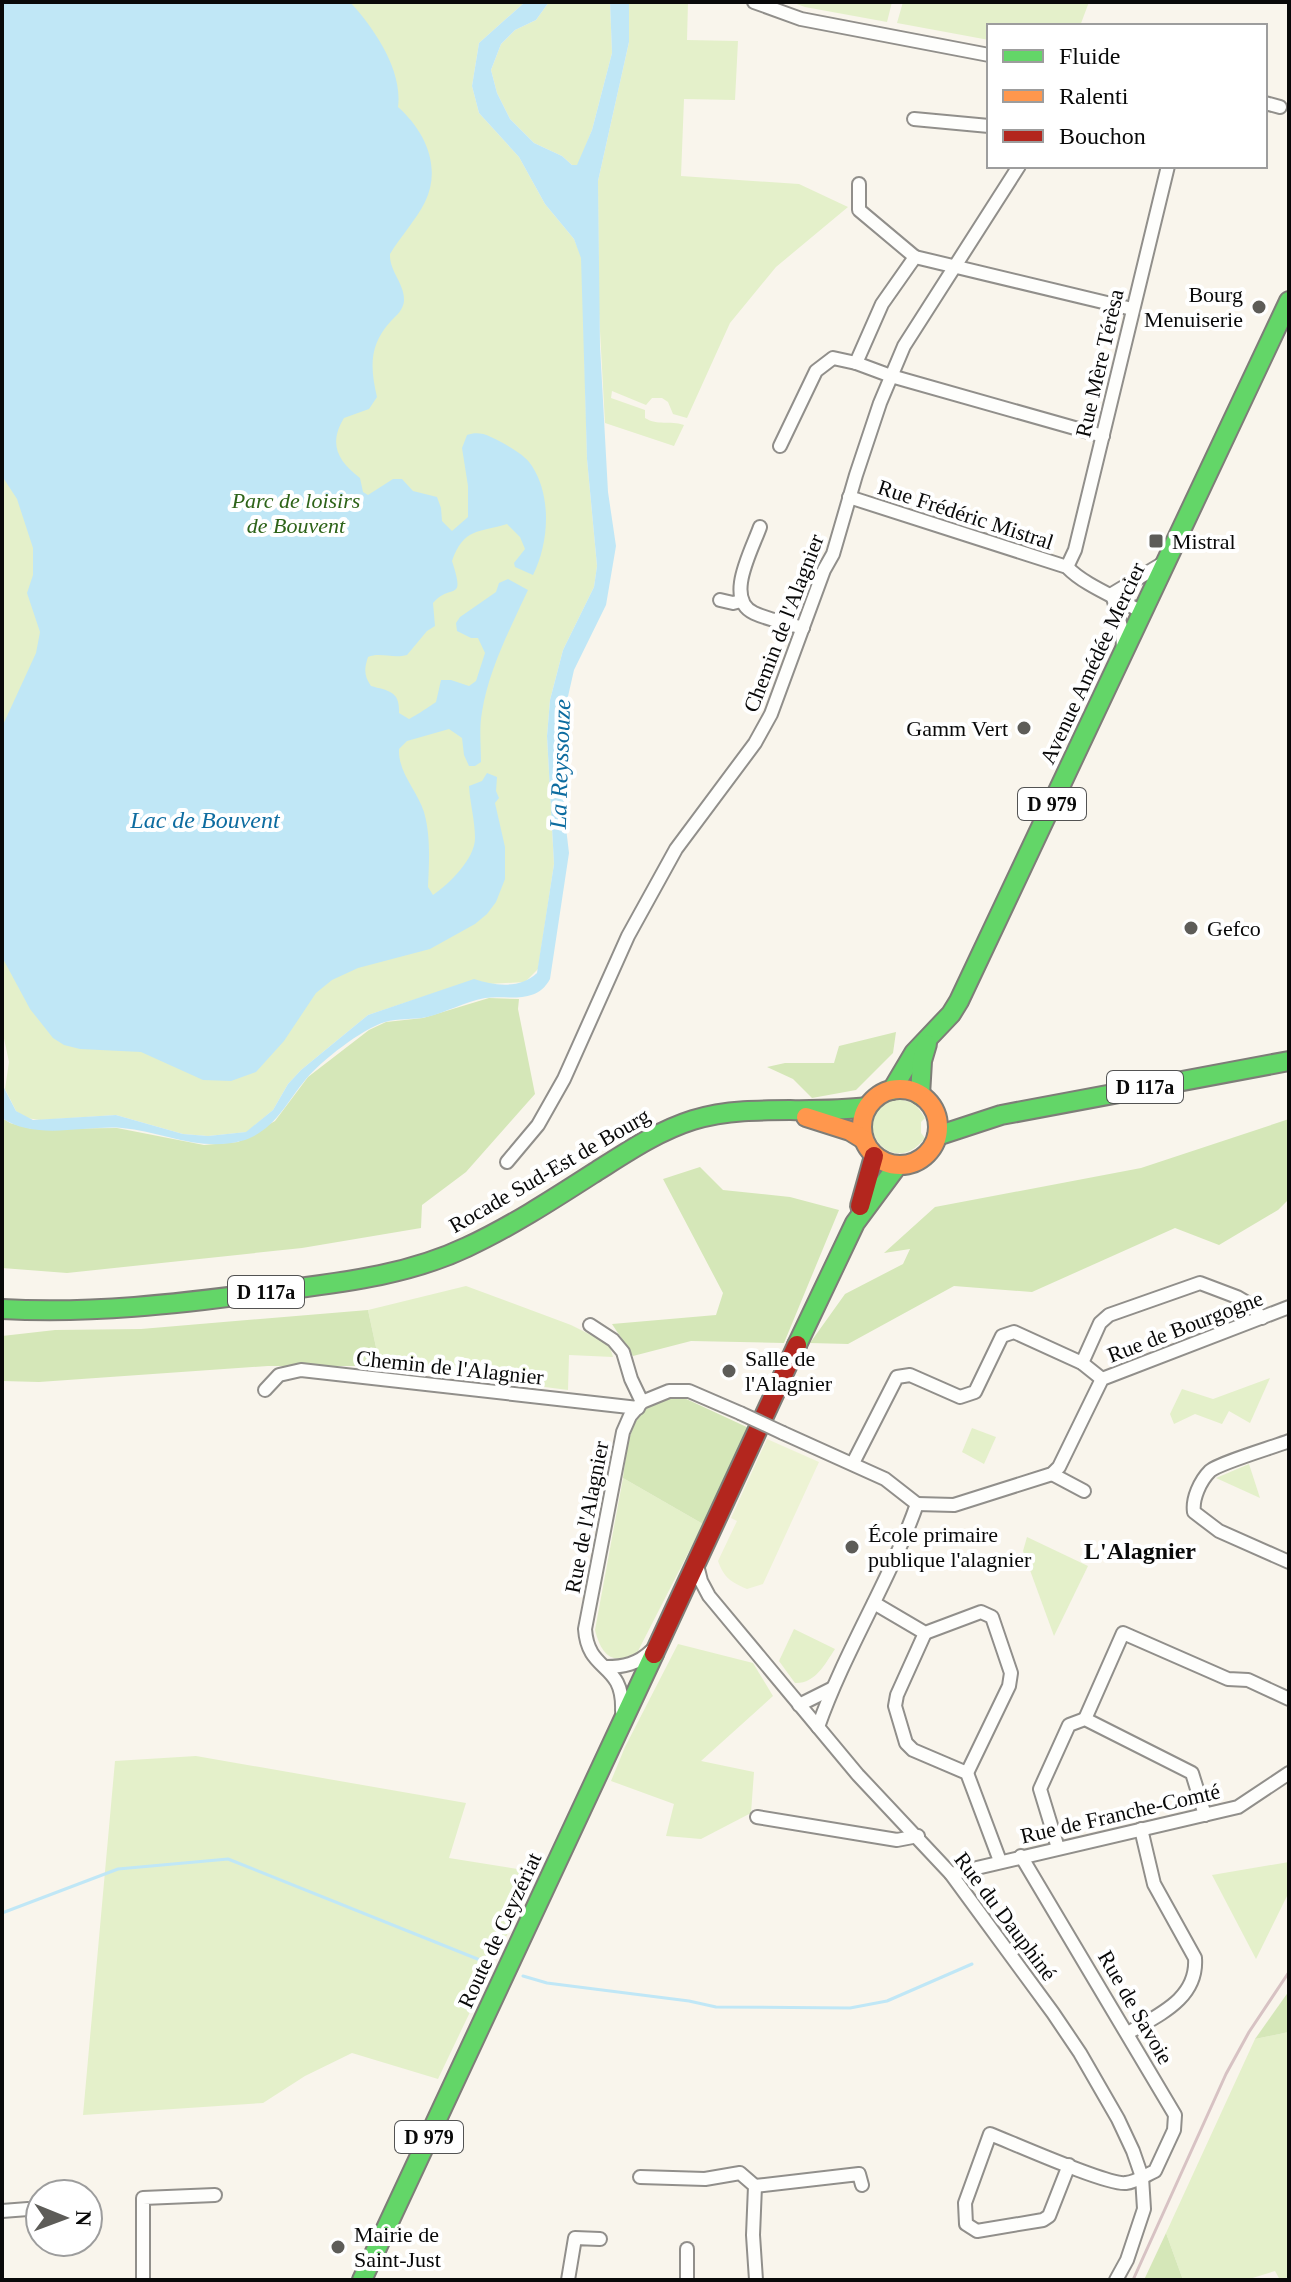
<svg xmlns="http://www.w3.org/2000/svg" width="1291" height="2282" font-family="Georgia,serif">
  <style>
    .green { fill: #e4f0ca }
    .forest { fill: #d5e7b8 }
    .pitch { fill: #edf3d4 }
    .water { fill: #c0e7f6 }
    .lines { fill: none; stroke-linecap: round; stroke-linejoin: round }
    .stream { stroke: #c0e7f6; stroke-width: 3 }
    .street-casing { stroke: #918f8b; stroke-width: 16 }
    .fast-casing { stroke: #7e7d78; stroke-width: 22 }
    .slow-casing { stroke: #7e7d78; stroke-width: 22 }
    .jam-casing { stroke: #7e7d78; stroke-width: 22 }
    .street { stroke: #fefefc; stroke-width: 12 }
    .fast { stroke: #63d668; stroke-width: 18 }
    .slow { stroke: #ff974d; stroke-width: 18 }
    .jam { stroke: #b3261e; stroke-width: 18 }
    .rail { stroke: #d7c2c3; stroke-width: 3 }
    .street-bridge-casing { stroke: #918f8b; stroke-width: 16; stroke-linecap: butt }
    .street-bridge { stroke: #fefefc; stroke-width: 12 }
    .poi-dot { fill: #5d5c58; stroke: #fff; stroke-width: 3 }
    .labels { text-anchor: middle; stroke-width: 8; stroke-linejoin: round; paint-order: stroke }
    .shield { fill: #fff; stroke: #535353; stroke-width: 2 }
    .shield-label { font-size: 20px; font-weight: bold; fill: #090909 }
    .poi-label { font-size: 22px; fill: #090909; stroke: #fff; text-anchor: start }
    .street-label { font-size: 22px; fill: #090909; stroke: #fff }
    .park-label { font-size: 22px; font-style: italic; fill: #2d6318; stroke: #fff }
    .water-label { font-size: 24px; font-style: italic; fill: #0d6ca0; stroke: #fff }
    .neighbourhood-label { font-size: 24px; font-weight: bold; fill: #090909; stroke: #fff }
  </style>
  <rect width="100%" height="100%" fill="#f9f5ec"/>
  <!-- green -->
  <g class="green">
    <path d="M2 2H525L479 43 472 86 479 113 519 157 545 204 574 239 582 258 587 459 597 566 594 587 563 650 550 700 547 736 554 864 538 969 525 982 488 984 474 980 368 1015 301 1070 288 1084 273 1110 247 1132 208 1136 183 1134 116 1115 40 1120 26 1118 16 1111 5 1089 9 1062 2 1029Z"/>
    <path d="M549 2H610L612 53 592 130 578 165H572L562 156 534 143 510 119 497 93 491 70 501 44 515 30 536 20Z"/>
    <path d="M629 2H688L687 40 738 41 735 100 684 99 681 176 799 184 848 207 776 267 730 323 687 418 673 414 668 402 662 398H652L646 405 612 391 611 398 645 410V418C658 426 669 420 684 425L674 446 605 423 599 313 598 181 629 42Z"/>
    <path d="M791 2H892L887 22 805 7Z"/>
    <path d="M903 2H1089L1080 26H989V40L897 23Z"/>
    <path d="M898 1099 915 1103 925 1118 921 1122V1133L925 1138C888 1185 843 1110 898 1099Z"/>
    <path d="M466 1286 571 1325 609 1344 613 1357 569 1355 568 1390 380 1366 368 1310Z"/>
    <path d="M1270 1378 1250 1423 1229 1411 1222 1424 1195 1414 1174 1424 1170 1414 1182 1389 1213 1399Z"/>
    <path d="M972 1428 996 1437 984 1464 962 1452Z"/>
    <path d="M1249 1464 1260 1498 1216 1478Z"/>
    <path d="M623 1478 703 1524 637 1653C612 1667 601 1654 595 1630Z"/>
    <path d="M1027 1537 1088 1566 1054 1636 1023 1551Z"/>
    <path d="M794 1629 835 1649C825 1664 815 1684 795 1683L779 1661Z"/>
    <path d="M678 1644 753 1663 773 1696 701 1761 754 1772 751 1813 701 1839 666 1836 674 1804 611 1781 625 1747Z"/>
    <path d="M196 1756 466 1803 449 1858 537 1872 438 2079 352 2053 305 2076 263 2103 83 2115 115 1761Z"/>
    <path d="M1289 1862V1892L1256 1959 1212 1875Z"/>
    <path d="M1289 2032V2280H1280L1275 2271 1246 2280H1183L1166 2233 1255 2039Z"/>
  </g>
  <!-- forest -->
  <g class="forest">
    <path d="M489 998 519 999 518 1009 535 1094 466 1172 422 1205 421 1228 302 1248 67 1273 2 1268V1118L10 1123 32 1129 117 1128 204 1145 238 1142 275 1121 308 1077 369 1030 386 1022 423 1018Z"/>
    <path d="M896 1032 893 1053 856 1090 812 1098 793 1079 767 1067 785 1063H834L839 1046Z"/>
    <path d="M1289 1119V1199L1278 1210 1219 1245 1175 1228 1032 1292 954 1286 848 1344 810 1343 845 1294 903 1264 910 1249 884 1253 935 1207 1141 1168Z"/>
    <path d="M700 1167 723 1190 790 1197 839 1210 784 1343 691 1341 633 1356 612 1324 716 1315 723 1293 663 1179Z"/>
    <path d="M368 1310 380 1366H268L39 1382 2 1381V1336L55 1330 141 1329Z"/>
    <path d="M682 1397 751 1429 703 1524 623 1478C627 1452 628 1416 655 1402 662 1399 674 1398 682 1397Z"/>
    <path d="M1289 1991V2032L1255 2039Z"/>
    <path d="M1166 2233 1183 2280H1144Z"/>
  </g>
  <!-- pitch -->
  <path class="pitch" d="M767 1439 819 1462 763 1584 747 1589C731 1582 724 1578 718 1561L737 1521 731 1518Z"/>
  <!-- water -->
  <g class="water">
    <path d="M2 2H350C374 28 403 70 398 107 425 131 442 167 425 202 416 220 401 236 390 254 389 271 405 284 404 301 403 310 397 315 391 321 369 345 370 367 377 397L369 409 344 418C328 444 338 461 360 478L363 492 368 495 393 479H402L413 491 437 497 441 508 442 521 452 531 468 517V486L462 448 467 435C481 430 491 437 503 443 513 449 526 456 532 466 552 497 549 543 533 575L515 567 514 563 525 549 520 537 507 524C479 533 464 527 452 561 466 604 451 582 433 603L435 626 427 631 407 655C393 659 380 652 368 657 364 669 364 676 371 686 389 691 400 691 399 713L409 719C412 718 432 705 436 702L441 680H451L469 686 476 681 485 653 478 638H471L457 631 456 623 460 617 496 592 499 583 508 579 528 590C510 629 489 669 482 712 479 728 481 745 481 762L475 766H469L464 755 462 738 449 729 407 741 399 749C398 773 417 790 424 812 431 836 429 863 428 887L433 895C449 884 475 859 475 838 475 821 470 803 469 786L482 781 487 773 497 777 496 791 499 798 495 803 505 847V879L496 902 487 914 475 924 430 949 358 968 332 980 316 993 284 1041 256 1072 231 1081 203 1080 141 1052 80 1049 64 1045 53 1038 30 1009 2 957V727L36 653 40 632 27 593 33 575V548L17 499 2 476Z"/>
    <path d="M525 2H549L536 20 515 30 501 44 491 70 497 93 510 119 534 143 562 156 572 165H577L592 130 612 53 610 2H629V42L598 181 600 346 608 492 616 546 606 605 574 670 564 714V811L569 853 550 979C536 1005 508 995 485 998 464 1002 447 1012 427 1017 413 1020 398 1018 385 1022 362 1029 321 1061 306 1079 286 1103 274 1132 241 1141 200 1152 163 1132 122 1128 84 1125 36 1141 2 1118V1084L16 1111 33 1120 116 1115 183 1134 208 1136 246 1132 273 1110 288 1084 301 1070 368 1015 474 979C495 986 520 989 537 973L554 864 547 736 550 700 563 650 594 587 597 566 587 459 581 258 574 239 545 204 519 157 479 113 472 86 479 43Z"/>
  </g>
  <g class="lines">
    <!-- stream -->
    <g class="stream">
      <path d="M2 1913 118 1869 228 1859 485 1962"/>
      <path d="M523 1976 547 1983 689 2001 716 2007 850 2008 887 2001 972 1964"/>
    </g>
    <defs>
      <g id="street">
        <path d="M754 2 801 19 989 55"/>
        <path d="M1265 103 1280 107"/>
        <path d="M914 119 989 126"/>
        <path d="M859 184V210L915 257"/>
        <path d="M856 363 882 304 915 257 1132 309"/>
        <path d="M780 446 816 371 833 358 856 363 891 376 1103 436"/>
        <path d="M849 497 1067 567C1085 586 1119 598 1143 613"/>
        <path d="M760 527C752 550 724 599 754 613 769 620 787 623 803 628"/>
        <path d="M1067 567 1075 550 1168 166"/>
        <path d="M720 600 733 603 741 601"/>
        <path d="M1123 648 1122 630 1112 594 1165 562"/>
        <path d="M507 1162 538 1125 564 1079 628 936 676 849 755 743 771 714 824 570 833 554 856 475 880 403 904 346 1019 166"/>
        <path d="M590 1325 613 1340 623 1352 631 1379 642 1402"/>
        <path d="M1082 1363 1100 1323 1109 1315 1200 1283 1237 1297 1249 1304 1262 1318"/>
        <path d="M265 1390 279 1375 301 1370 638 1408"/>
        <path d="M783 1433 885 1479 917 1504C890 1581 845 1650 818 1727"/>
        <path d="M1289 1441C1274 1447 1219 1463 1210 1471 1200 1481 1192 1499 1194 1512L1219 1531 1289 1562"/>
        <path d="M853 1463 897 1377 910 1375 960 1397 975 1392 1002 1336 1014 1332 1082 1363 1102 1379"/>
        <path d="M1052 1474 1084 1491"/>
        <path d="M917 1504 954 1505 1052 1474 1059 1467 1102 1379 1289 1307"/>
        <path d="M697 1565 701 1581 709 1596 858 1775 951 1874 1053 2013 1080 2053 1118 2119 1133 2151 1142 2177 1144 2209 1127 2260 1116 2280"/>
        <path d="M874 1603 925 1633 981 1612 992 1617 1011 1673 1009 1686 967 1773"/>
        <path d="M925 1633 897 1695 895 1706 906 1743 913 1750 967 1773 1000 1861"/>
        <path d="M606 1667C623 1667 638 1664 651 1651"/>
        <path d="M799 1705 831 1689"/>
        <path d="M622 1711C624 1661 588 1674 585 1629L623 1432 630 1416 642 1402 669 1391H689L740 1413"/>
        <path d="M1085 1719 1123 1633 1228 1679 1248 1680 1289 1699"/>
        <path d="M757 1817 897 1840 918 1836"/>
        <path d="M1058 1848 1040 1789 1069 1725 1085 1719 1192 1773 1205 1815"/>
        <path d="M1021 1856 1175 2115 1174 2130 1155 2171C1146 2175 1136 2182 1126 2183 1109 2186 1013 2143 990 2134L965 2203 966 2224 977 2231 1043 2220 1049 2216 1069 2165"/>
        <path d="M951 1874 1238 1807 1289 1773"/>
        <path d="M1128 2033C1158 2015 1198 1999 1195 1958L1154 1884 1141 1829"/>
        <path d="M640 2177 705 2179 740 2173 755 2186 753 2235 756 2280"/>
        <path d="M755 2186 859 2174 862 2185"/>
        <path d="M2 2211 28 2209"/>
        <path d="M687 2249V2280"/>
        <path d="M143 2280V2198L215 2195"/>
        <path d="M568 2280 575 2238 600 2239"/>
      </g>
      <g id="fast">
        <path d="M892 1090 914 1053 951 1014 959 1001 1289 301"/>
        <path d="M920 1095 922 1061 927 1044"/>
        <path d="M937 1136 1001 1115 1289 1061"/>
        <path d="M2 1309C91 1314 178 1304 267 1292 335 1283 404 1277 467 1247 512 1226 555 1198 597 1171 627 1152 658 1131 693 1120 749 1103 809 1115 867 1107"/>
        <path d="M797 1345 855 1223 898 1165"/>
        <path d="M362 2280 654 1654"/>
      </g>
      <g id="slow">
        <circle cx="900" cy="1127" r="38"/>
        <path d="M806 1117 850 1131 863 1139"/>
      </g>
      <g id="jam">
        <path d="M860 1206 874 1156"/>
        <path d="M654 1654 797 1345"/>
      </g>
    </defs>
    <!-- street casing -->
    <use href="#street" class="street-casing"/>
    <!-- fast casing -->
    <use href="#fast" class="fast-casing"/>
    <!-- slow casing -->
    <use href="#slow" class="slow-casing"/>
    <!-- jam casing -->
    <use href="#jam" class="jam-casing"/>
    <!-- street -->
    <use href="#street" class="street"/>
    <!-- fast -->
    <use href="#fast" class="fast"/>
    <!-- slow -->
    <use href="#slow" class="slow"/>
    <!-- jam -->
    <use href="#jam" class="jam"/>
    <!-- rail -->
    <path class="rail" d="M1133 2280 1226 2074 1249 2032 1289 1972"/>
    <defs>
      <path id="street-bridge" d="M740 1413 783 1433"/>
    </defs>
    <!-- street-bridge casing -->
    <use href="#street-bridge" class="street-bridge-casing"/>
    <!-- street-bridge -->
    <use href="#street-bridge" class="street-bridge"/>
  </g>
  <!-- markers -->
  <g class="poi-dot">
    <circle cx="1259" cy="307" r="8"/>
    <rect x="1148" y="533" width="16" height="16" rx="4"/>
    <circle cx="1024" cy="728" r="8"/>
    <circle cx="1191" cy="928" r="8"/>
    <circle cx="729" cy="1371" r="8"/>
    <circle cx="852" cy="1547" r="8"/>
    <circle cx="338" cy="2247" r="8"/>
  </g>
  <g class="labels">
    <!-- shield labels -->
    <g class="shield">
      <rect x="1018" y="788" width="68" height="32" rx="6"/>
      <rect x="1107" y="1071" width="76" height="32" rx="6"/>
      <rect x="228" y="1276" width="76" height="32" rx="6"/>
      <rect x="395" y="2121" width="68" height="32" rx="6"/>
    </g>
    <g class="shield-label">
      <text x="1052" y="811">D 979</text>
      <text x="1145" y="1094">D 117a</text>
      <text x="266" y="1299">D 117a</text>
      <text x="429" y="2144">D 979</text>
    </g>
    <!-- poi labels -->
    <g class="poi-label">
      <text x="1243" y="302" text-anchor="end">Bourg<tspan x="1243" dy="25">Menuiserie</tspan></text>
      <text x="1172" y="549">Mistral</text>
      <text x="1008" y="736" text-anchor="end">Gamm Vert</text>
      <text x="1207" y="936">Gefco</text>
      <text x="745" y="1366">Salle de<tspan x="745" dy="25">l'Alagnier</tspan></text>
      <text x="868" y="1542">École primaire<tspan x="868" dy="25">publique l'alagnier</tspan></text>
      <text x="354" y="2242">Mairie de<tspan x="354" dy="25">Saint-Just</tspan></text>
    </g>
    <!-- street labels -->
    <g class="street-label">
      <text transform="translate(1099 363) rotate(-77)" y="8">Rue Mère Térèsa</text>
      <text transform="translate(966 514) rotate(18)" y="8">Rue Frédéric Mistral</text>
      <text transform="translate(783 623) rotate(-69)" y="8">Chemin de l'Alagnier</text>
      <text transform="translate(1092 663) rotate(-65)" y="8">Avenue Amédée Mercier</text>
      <text transform="translate(549 1170) rotate(-30)" y="8">Rocade Sud-Est de Bourg</text>
      <text transform="translate(1185 1326) rotate(-21)" y="8">Rue de Bourgogne</text>
      <text transform="translate(450 1367) rotate(6)" y="8">Chemin de l'Alagnier</text>
      <text transform="translate(586 1517) rotate(-79)" y="8">Rue de l'Alagnier</text>
      <text transform="translate(1120 1813) rotate(-13)" y="8">Rue de Franche-Comté</text>
      <text transform="translate(1006 1916) rotate(53)" y="8">Rue du Dauphiné</text>
      <text transform="translate(499 1930) rotate(-65)" y="8">Route de Ceyzériat</text>
      <text transform="translate(1136 2007) rotate(60)" y="8">Rue de Savoie</text>
    </g>
    <!-- park labels -->
    <g class="park-label">
      <text x="296" y="508">Parc de loisirs<tspan x="296" dy="25">de Bouvent</tspan></text>
    </g>
    <!-- water labels -->
    <g class="water-label">
      <text transform="translate(560 764) rotate(-88)" y="8">La Reyssouze</text>
      <text x="205" y="828">Lac de Bouvent</text>
    </g>
    <!-- neighbourhood labels -->
    <g class="neighbourhood-label">
      <text x="1140" y="1559">L'Alagnier</text>
    </g>
  </g>
  <!-- border -->
  <rect width="1291" height="2282" fill="none" stroke="#090909" stroke-width="8"/>
  <!-- legend -->
  <rect x="987" y="24" width="280" height="144" fill="#ffffff" stroke="#9d9d9d" stroke-width="2"/>
  <rect x="1003" y="50" width="40" height="12" fill="#63d668" stroke="#9d9d9d" stroke-width="2"/>
  <text x="1059" y="64" font-size="24" fill="#090909">Fluide</text>
  <rect x="1003" y="90" width="40" height="12" fill="#ff974d" stroke="#9d9d9d" stroke-width="2"/>
  <text x="1059" y="104" font-size="24" fill="#090909">Ralenti</text>
  <rect x="1003" y="130" width="40" height="12" fill="#b3261e" stroke="#9d9d9d" stroke-width="2"/>
  <text x="1059" y="144" font-size="24" fill="#090909">Bouchon</text>
  <!-- north arrow -->
  <g transform="translate(64 2218) rotate(91)"><circle r="38" fill="#ffffff" stroke="#9d9d9d" stroke-width="2"/>
  <path d="M0-6L14 30L0 20L-14 30Z" fill="#5d5c58"/>
  <text y="-12" font-size="22" font-weight="bold" text-anchor="middle" fill="#090909">N</text>
  </g>
</svg>
